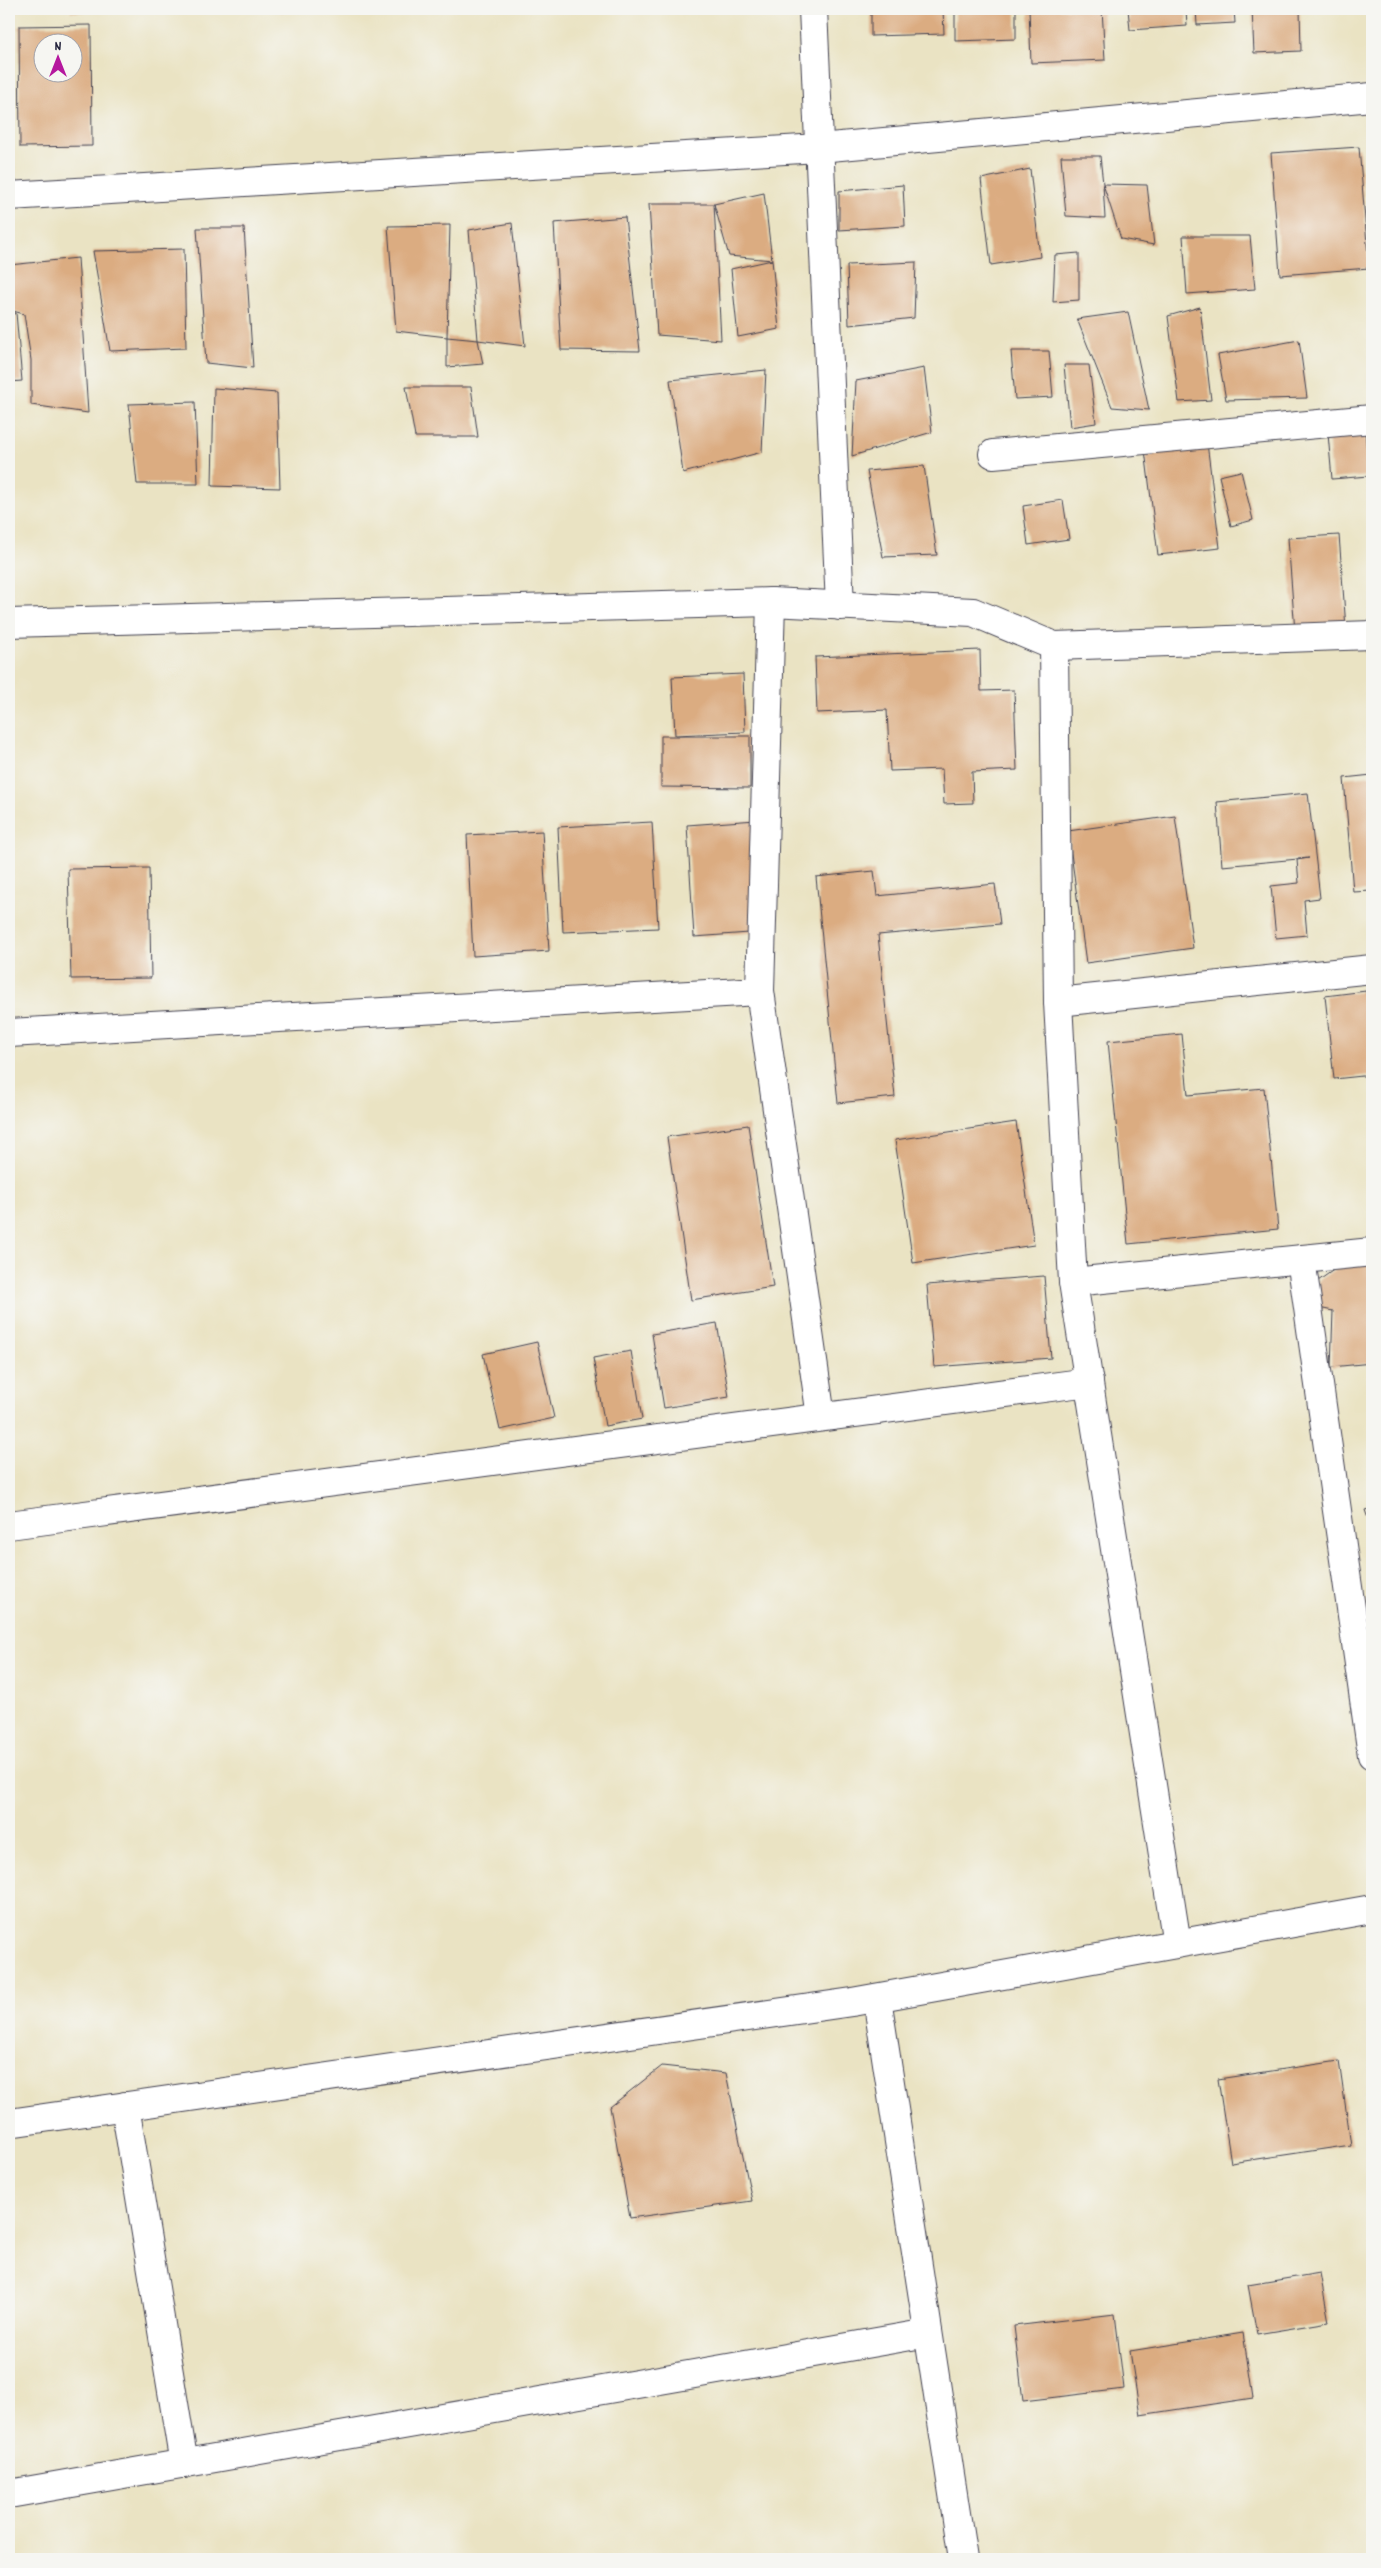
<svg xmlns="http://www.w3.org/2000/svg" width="1381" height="2568" font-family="Dekko,sans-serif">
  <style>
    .building { fill: #dbac81; fill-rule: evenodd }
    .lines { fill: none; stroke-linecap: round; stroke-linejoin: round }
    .street-casing { stroke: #403f4f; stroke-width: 30 }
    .secondary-casing { stroke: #403f4f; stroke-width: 30 }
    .street { stroke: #fff; stroke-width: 28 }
    .secondary { stroke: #fff; stroke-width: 28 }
  </style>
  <rect width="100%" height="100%" fill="#f6f6f2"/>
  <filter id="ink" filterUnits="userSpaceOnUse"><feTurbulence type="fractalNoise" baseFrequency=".02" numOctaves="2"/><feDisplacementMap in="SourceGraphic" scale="10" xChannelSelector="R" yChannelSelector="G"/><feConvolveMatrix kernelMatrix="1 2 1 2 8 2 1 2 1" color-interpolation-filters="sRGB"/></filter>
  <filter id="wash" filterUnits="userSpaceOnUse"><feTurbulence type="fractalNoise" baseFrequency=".0096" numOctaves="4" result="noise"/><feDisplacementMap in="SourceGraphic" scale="20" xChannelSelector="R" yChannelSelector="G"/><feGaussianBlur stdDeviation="1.12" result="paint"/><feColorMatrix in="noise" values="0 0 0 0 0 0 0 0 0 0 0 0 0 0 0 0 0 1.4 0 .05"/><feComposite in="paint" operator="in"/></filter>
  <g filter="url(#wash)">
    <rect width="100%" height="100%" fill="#eae3c3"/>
    <g id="blocks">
      <!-- building -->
      <g class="building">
        <rect x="71" y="9" width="77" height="3"/>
        <path d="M169 9H205V10L170 12Z"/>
        <path d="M279 9H369V10L280 12Z"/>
        <path d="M871 9H943L944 34 871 36Z"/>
        <path d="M955 9H1016V39L955 41Z"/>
        <path d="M1029 9H1102L1105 60 1031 63Z"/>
        <path d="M1128 9H1186L1187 26 1130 30Z"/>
        <path d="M1196 9H1234L1235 23 1197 25Z"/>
        <path d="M1252 9H1300L1301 51 1254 53Z"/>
        <path d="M91 25 92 146 20 147 19 26ZM42 42H72V72H42Z"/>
        <path d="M1359 147 1369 268 1280 275 1271 153Z"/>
        <path d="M1061 156H1100L1103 184 1147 185 1154 245 1121 239 1103 184 1105 218 1066 216Z"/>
        <path d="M1030 169 1040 257 991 265 981 179Z"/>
        <path d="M903 185 905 226 839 230V191Z"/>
        <path d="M764 193 772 260 729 256 714 204Z"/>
        <path d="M649 204H714L721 340 657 335Z"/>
        <path d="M625 217 640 351 561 350 554 223Z"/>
        <path d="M512 223 525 346 478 340 469 230Z"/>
        <path d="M450 225 447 337 396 331 388 226Z"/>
        <path d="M197 228H244L253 368 206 363Z"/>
        <path d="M1183 236H1250L1255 289 1187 294Z"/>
        <path d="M184 249 186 348 110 351 93 251Z"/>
        <path d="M1079 253V300L1053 302 1055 255Z"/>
        <path d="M78 258 88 413 31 405V360L24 314 9 310V265Z"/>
        <path d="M772 260 779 329 738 337 731 269Z"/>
        <path d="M916 262 914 318 849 325 847 265Z"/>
        <path d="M1200 307 1211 400 1179 402 1168 316Z"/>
        <path d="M1128 312 1149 410 1112 407 1077 319Z"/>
        <path d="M16 313 22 381 9 382V314Z"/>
        <path d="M447 337 478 340 483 364 447 367Z"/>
        <path d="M1299 340 1307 398 1226 400 1218 355Z"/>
        <path d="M1011 351H1049L1053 397 1015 399Z"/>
        <path d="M1064 365H1089L1096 423 1070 427Z"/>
        <path d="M924 368 932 432 852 456 856 381Z"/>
        <path d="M766 370 762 452 683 473 670 380Z"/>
        <path d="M406 387H471L478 437H415Z"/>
        <path d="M214 388 277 393 280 488 212 486Z"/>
        <path d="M195 402 198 484H137L129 404Z"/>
        <path d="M1365 431 1369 476 1332 479 1328 434Z"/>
        <path d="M1207 443 1220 548 1158 555 1145 450Z"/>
        <path d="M924 466 937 555 883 557 867 471Z"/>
        <path d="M1241 471 1253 520 1231 526 1219 476Z"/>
        <path d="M1063 500 1069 539 1028 545 1023 506Z"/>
        <path d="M1339 535 1346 628 1295 632 1288 538Z"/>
        <path d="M980 650 981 691 1014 690 1017 770 972 772 973 803 944 804 942 769 890 771 887 710 817 713 815 657Z"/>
        <path d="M743 674 745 732 675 735 672 677Z"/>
        <path d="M661 736H750V788L661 787Z"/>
        <path d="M1372 775V891L1353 892 1344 778Z"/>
        <path d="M1308 793 1320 898 1304 900 1307 935 1276 938 1271 886 1299 883 1297 860 1309 858 1222 866 1217 802Z"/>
        <path d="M1175 816 1193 948 1086 963 1068 831Z"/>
        <path d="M756 820 763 932 694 937 687 825Z"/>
        <path d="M652 822 658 928 563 932 558 827Z"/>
        <path d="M542 831 549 951 473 956 467 835Z"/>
        <path d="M149 868 151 978 71 979 68 869Z"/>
        <path d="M874 871 877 896 995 884 1000 924 878 935 895 1097 838 1103 816 877Z"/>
        <path d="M1366 991 1372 1045V1075L1334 1079 1325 996Z"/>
        <path d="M1182 1034 1188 1095 1264 1088 1278 1229 1128 1244 1108 1041Z"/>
        <path d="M1016 1122 1034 1245 913 1263 895 1140Z"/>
        <path d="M748 1125 773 1287 691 1300 667 1137Z"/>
        <path d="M1372 1257V1363L1331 1367 1333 1311 1319 1308 1318 1281 1349 1259Z"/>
        <path d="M1044 1276 1051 1358 934 1367 927 1285Z"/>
        <path d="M717 1323 729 1397 664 1408 652 1334Z"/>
        <path d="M537 1342 554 1418 500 1430 483 1354Z"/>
        <path d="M631 1351 642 1419 605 1426 593 1358Z"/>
        <path d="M1372 1508V1530L1365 1510Z"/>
        <path d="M1339 2061 1351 2145 1231 2163 1218 2079Z"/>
        <path d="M662 2066 726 2073 752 2201 630 2218 610 2107Z"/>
        <path d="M1320 2273 1329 2322 1257 2334 1248 2285Z"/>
        <path d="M1115 2314 1124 2389 1023 2401 1014 2326Z"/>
        <path d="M1243 2333 1253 2398 1140 2415 1130 2351Z"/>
      </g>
    </g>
  </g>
  <g filter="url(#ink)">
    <use href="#blocks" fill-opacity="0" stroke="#403f4f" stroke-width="1"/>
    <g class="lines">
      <defs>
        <g id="street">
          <path d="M813 9 840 606"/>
          <path d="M9 196 819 148 1372 97"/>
          <path d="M993 454 1372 419"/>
          <path d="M9 623 771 602 973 612 1054 646 1372 635"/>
          <path d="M1054 646 1058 1002 1073 1282 1372 1252"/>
          <path d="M760 991 821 1417"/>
          <path d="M1058 1002 1372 969"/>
          <path d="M9 1033 760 991 771 602"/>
          <path d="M1301 1259 1372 1755"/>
          <path d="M1073 1282 1177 1944"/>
          <path d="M9 1525 1089 1382"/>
          <path d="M877 1998 963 2559"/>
          <path d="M125 2106 184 2464"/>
          <path d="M9 2494 928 2333"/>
        </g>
        <path id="secondary" d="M9 2123 852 2002 1372 1909"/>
      </defs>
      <!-- street casing -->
      <use href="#street" class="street-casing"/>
      <!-- secondary casing -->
      <use href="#secondary" class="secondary-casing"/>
      <!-- street -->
      <use href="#street" class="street"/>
      <!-- secondary -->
      <use href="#secondary" class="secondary"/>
    </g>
  </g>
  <!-- margin -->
  <rect width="1381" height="2568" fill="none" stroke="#f6f6f2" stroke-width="30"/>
  <!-- north arrow -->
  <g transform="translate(58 58)"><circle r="24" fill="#f6f6f2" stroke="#a1a1a9"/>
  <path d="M0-4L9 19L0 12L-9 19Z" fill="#b5179e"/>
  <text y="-8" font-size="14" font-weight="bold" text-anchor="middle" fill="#22223b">N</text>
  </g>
</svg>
